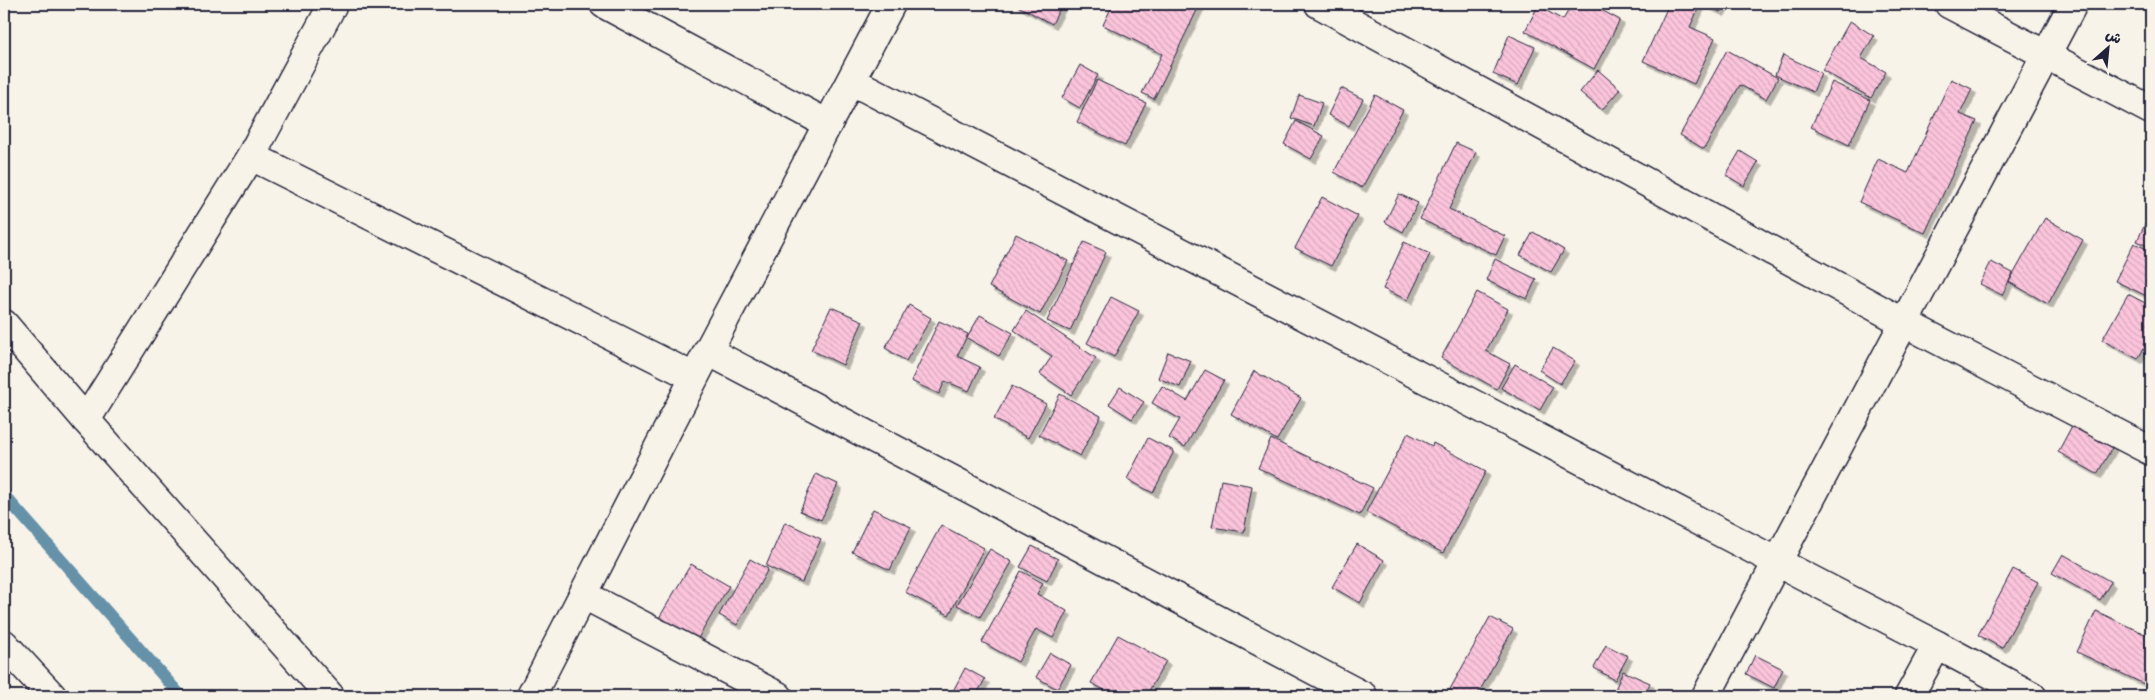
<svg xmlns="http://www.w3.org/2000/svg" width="2155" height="700" font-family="Mali,'Playpen Sans Arabic',sans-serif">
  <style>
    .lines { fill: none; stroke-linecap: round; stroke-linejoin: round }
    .stream { stroke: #6591a9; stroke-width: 12 }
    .building { fill: url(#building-back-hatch); stroke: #22223b; filter: url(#shadow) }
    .street-casing { stroke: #22223b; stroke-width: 31 }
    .primary-casing { stroke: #22223b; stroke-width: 31 }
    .street { stroke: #f7f3e8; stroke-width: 28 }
    .primary { stroke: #f7f3e8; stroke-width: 28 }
  </style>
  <defs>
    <pattern id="building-back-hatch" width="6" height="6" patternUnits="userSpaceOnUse" patternTransform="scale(1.25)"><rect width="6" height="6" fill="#fbc4db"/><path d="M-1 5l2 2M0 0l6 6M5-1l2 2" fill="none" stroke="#d7a8bd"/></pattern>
    <filter id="shadow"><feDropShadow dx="4.5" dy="4.5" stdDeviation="0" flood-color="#0004"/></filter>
  </defs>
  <rect width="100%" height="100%" fill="#f7f3e8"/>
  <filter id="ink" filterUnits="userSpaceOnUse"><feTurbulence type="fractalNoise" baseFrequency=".02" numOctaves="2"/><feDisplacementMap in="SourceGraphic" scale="10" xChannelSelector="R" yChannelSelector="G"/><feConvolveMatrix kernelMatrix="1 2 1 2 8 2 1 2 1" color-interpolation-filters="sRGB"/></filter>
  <g filter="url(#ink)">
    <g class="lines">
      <!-- stream -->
      <path class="stream" d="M4 495 181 696"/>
    </g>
    <!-- building -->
    <g class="building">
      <path d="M1014 4H1062L1052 24Z"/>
      <path d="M1113 4H1200L1154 99 1142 93 1162 54 1103 25Z"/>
      <path d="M1572 4H1590L1620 20 1594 69 1525 31 1538 6 1563 20Z"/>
      <path d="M1669 4 1700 5 1690 27 1715 38 1694 84 1643 61Z"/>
      <path d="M1703 4H1725L1720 12Z"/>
      <path d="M1850 21 1874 36 1861 58 1886 72 1871 98 1822 70Z"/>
      <path d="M1509 35 1535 47 1518 85 1493 74Z"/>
      <path d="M1727 50 1778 78 1766 99 1740 85 1704 149 1680 135Z"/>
      <path d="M1783 55 1821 73 1813 92 1775 75Z"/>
      <path d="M1080 65 1098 75 1080 108 1062 98Z"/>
      <path d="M1598 70 1620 89 1602 110 1580 92Z"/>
      <path d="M1951 79 1972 89 1960 114 1977 121 1925 233 1859 202 1878 159 1908 173Z"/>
      <path d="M1097 80 1146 103 1125 146 1077 122Z"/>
      <path d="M1832 82 1870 100 1849 145 1811 127Z"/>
      <path d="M1341 88 1363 99 1349 126 1328 115Z"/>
      <path d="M1299 95 1322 103 1314 126 1291 118Z"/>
      <path d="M1375 95 1403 110 1362 188 1334 172Z"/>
      <path d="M1296 121 1324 136 1311 159 1284 144Z"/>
      <path d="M1456 143 1476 152 1449 209 1505 236 1496 255 1420 219Z"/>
      <path d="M1740 151 1758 162 1744 186 1726 175Z"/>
      <path d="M1399 194 1418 203 1403 232 1385 222Z"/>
      <path d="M1322 197 1358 216 1331 266 1295 248Z"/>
      <path d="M2149 216 2151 217V248L2137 241Z"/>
      <path d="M2045 218 2083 240 2048 304 2009 282Z"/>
      <path d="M1533 232 1564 250 1551 272 1520 255Z"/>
      <path d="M1016 234 1068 261 1040 314 989 287Z"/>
      <path d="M1084 242 1106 252 1070 331 1047 321Z"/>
      <path d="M1404 242 1430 254 1408 300 1383 289Z"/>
      <path d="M2134 243 2151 251V298L2115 281Z"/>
      <path d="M1495 259 1536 279 1527 299 1486 280Z"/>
      <path d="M1991 262 2013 273 2002 295 1980 284Z"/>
      <path d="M1477 292 1508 309 1486 351 1510 364 1497 389 1441 358Z"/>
      <path d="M2128 294 2151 306V335L2138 359 2102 340Z"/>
      <path d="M1111 297 1139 311 1114 357 1087 343Z"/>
      <path d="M909 305 931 318 906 361 885 348Z"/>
      <path d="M831 307 863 321 843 365 811 350Z"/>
      <path d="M1026 311 1096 358 1071 395 1040 374 1052 356 1014 330Z"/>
      <path d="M980 315 1013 333 999 356 967 338Z"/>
      <path d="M939 321 968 334 957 356 980 367 969 391 945 381 939 394 911 381Z"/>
      <path d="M1553 348 1575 361 1560 384 1539 370Z"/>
      <path d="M1168 352 1191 361 1180 387 1158 378Z"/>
      <path d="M1515 364 1553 387 1540 410 1501 388Z"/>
      <path d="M1205 370 1224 380 1185 447 1169 438 1180 419 1152 403 1162 386 1187 401Z"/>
      <path d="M1254 371 1301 398 1277 440 1231 414Z"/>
      <path d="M1012 386 1046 404 1028 438 994 419Z"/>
      <path d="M1120 387 1144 402 1132 419 1109 404Z"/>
      <path d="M1060 394 1101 416 1080 456 1039 435Z"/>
      <path d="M2073 424 2113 446 2097 474 2058 452Z"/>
      <path d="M1408 433 1432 446 1433 443 1486 471 1443 553 1366 512Z"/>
      <path d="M1148 438 1174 451 1153 493 1127 479Z"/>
      <path d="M1271 439 1373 488 1360 515 1258 468Z"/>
      <path d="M816 474 838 484 821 520 800 511Z"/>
      <path d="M1221 480 1252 486 1244 532 1212 527Z"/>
      <path d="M873 509 911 527 890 570 852 552Z"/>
      <path d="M785 522 821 539 802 582 766 566Z"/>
      <path d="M941 525 984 548 949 615 905 592Z"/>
      <path d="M1357 544 1384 560 1360 603 1332 587Z"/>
      <path d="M1032 546 1058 559 1047 581 1020 567Z"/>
      <path d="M990 549 1012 562 980 617 957 605Z"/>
      <path d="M2063 554 2111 582 2100 600 2052 573Z"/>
      <path d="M750 559 768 569 737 625 719 615Z"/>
      <path d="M691 564 729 586 697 640 659 618Z"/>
      <path d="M2013 569 2038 582 2002 648 1978 635Z"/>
      <path d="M1021 571 1043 583 1037 594 1067 611 1053 638 1036 629 1018 662 982 642Z"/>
      <path d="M2096 611 2151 637V668L2144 684 2077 652Z"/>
      <path d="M1490 617 1513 629 1477 696H1459L1449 691Z"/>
      <path d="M1118 635 1166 661 1146 696H1116L1091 683Z"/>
      <path d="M1606 645 1628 656 1615 680 1594 668Z"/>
      <path d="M1050 653 1071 665 1057 689 1036 677Z"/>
      <path d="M1755 655 1783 669 1774 688 1746 674Z"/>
      <path d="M965 668 985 679 976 696H958L952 693Z"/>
      <path d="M1623 671 1650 683 1644 696H1624L1614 692Z"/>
    </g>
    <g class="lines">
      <defs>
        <g id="street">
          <path d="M604 4 828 124"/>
          <path d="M1319 4 1903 322 2151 451"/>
          <path d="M1949 4 2151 110"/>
          <path d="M852 81 1937 645"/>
          <path d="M251 156 694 377"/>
          <path d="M708 351 1363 696"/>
          <path d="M86 420 251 156 333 4"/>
          <path d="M584 595 778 696"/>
          <path d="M4 644 52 696"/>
          <path d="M531 696 708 351 891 4"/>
          <path d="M1706 696 2073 4"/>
          <path d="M1909 696 1937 645 2032 696"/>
        </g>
        <path id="primary" d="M4 324 86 420 330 696"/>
      </defs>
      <!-- street casing -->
      <use href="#street" class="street-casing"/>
      <!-- primary casing -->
      <use href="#primary" class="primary-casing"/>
      <!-- street -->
      <use href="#street" class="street"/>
      <!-- primary -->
      <use href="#primary" class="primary"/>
    </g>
  </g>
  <!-- margin -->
  <rect width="2155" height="700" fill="none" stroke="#f7f3e8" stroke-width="20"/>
  <rect x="10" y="10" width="2135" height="680" fill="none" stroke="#22223b" stroke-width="2" filter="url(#ink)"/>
  <!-- north arrow -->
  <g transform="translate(2108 48) rotate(27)" stroke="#f7f3e8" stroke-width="4" paint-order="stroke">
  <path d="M0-4L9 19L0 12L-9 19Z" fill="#22223b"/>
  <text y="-8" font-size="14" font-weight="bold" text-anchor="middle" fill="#22223b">ش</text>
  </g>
</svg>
